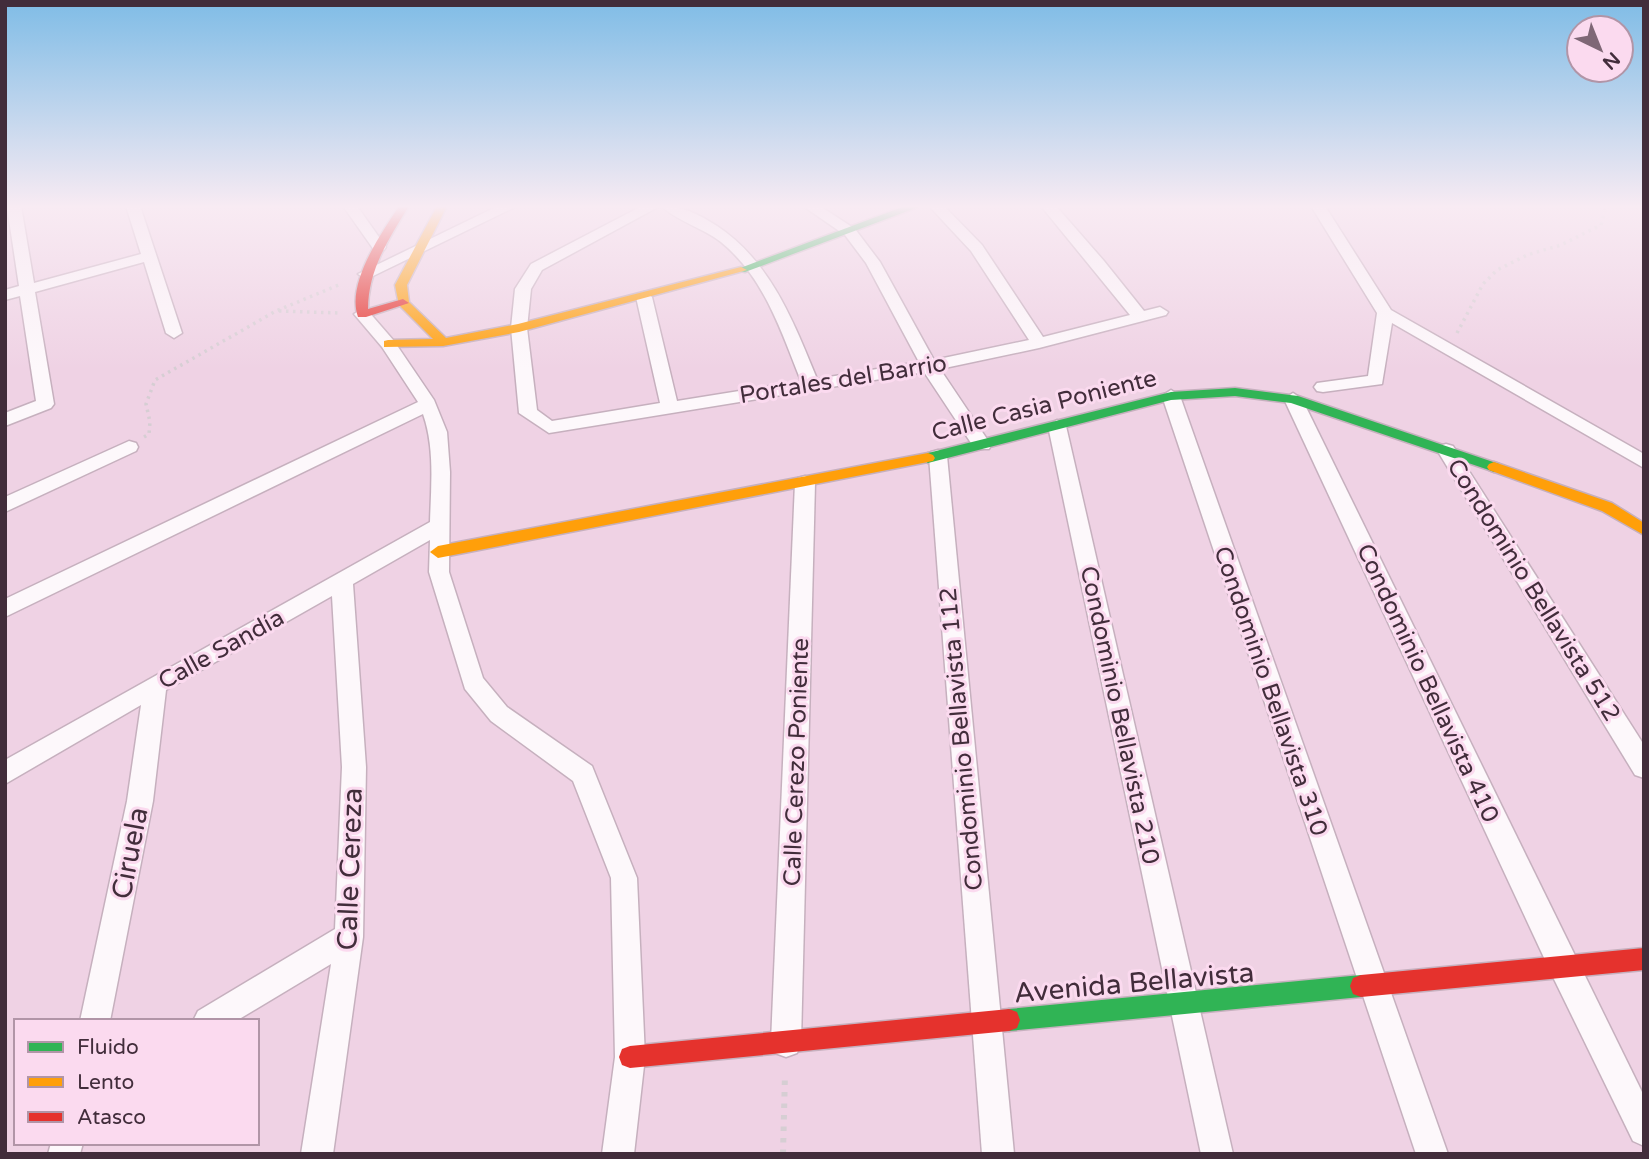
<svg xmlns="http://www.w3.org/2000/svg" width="1649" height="1159" font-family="'Varela Round',sans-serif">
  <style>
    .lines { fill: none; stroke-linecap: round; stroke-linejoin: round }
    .street-casing { stroke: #c6b0be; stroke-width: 3 }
    .fast-casing { stroke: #c6b0be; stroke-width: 3 }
    .slow-casing { stroke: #c6b0be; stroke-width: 3 }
    .jam-casing { stroke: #c6b0be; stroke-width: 3 }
    .path-far1 { stroke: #d6ced3; stroke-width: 3.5; stroke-dasharray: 2.5 4.5; stroke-linecap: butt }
    .path { stroke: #d6ced3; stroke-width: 6; stroke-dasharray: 4.5 7; stroke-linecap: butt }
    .street { fill: #fdf8fb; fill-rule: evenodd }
    .fast { fill: #30b455; fill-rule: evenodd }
    .slow { fill: #ff9f0a; fill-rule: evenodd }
    .jam { fill: #e5322d; fill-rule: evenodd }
    .labels { text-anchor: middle; stroke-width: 6; stroke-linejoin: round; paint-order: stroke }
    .street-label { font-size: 24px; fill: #422d3b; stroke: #fbdaef }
    .near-street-label { font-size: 28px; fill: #422d3b; stroke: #fbdaef }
  </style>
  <rect width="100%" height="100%" fill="#efd2e4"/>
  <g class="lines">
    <defs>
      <g id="street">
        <path d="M7 206H21L34 283 141 254 126 206H140L182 333 174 338 166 333 144 262 35 292 54 404 51 408 5 426V413L36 401 20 296 5 300V290L19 286Z"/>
        <path d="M343 206H357L386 247 384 250H374Z"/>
        <path d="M498 206H517L371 277 366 279 358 274Z"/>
        <path d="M642 206H660L542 270 531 289 527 328 537 410 552 421 660 403 636 297 644 292 652 297 677 401 801 381C781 331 764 277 721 242 703 228 677 221 661 206 683 206 698 214 717 226 771 262 793 321 817 379L919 362 866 263 845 235 803 206H820L855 229 880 262 934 360 1029 340 971 251 929 206H944L982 245 1043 337 1130 315 1041 206H1056L1104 261 1144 311 1160 307 1168 312 1166 315 1039 348 940 369 991 445 989 449H975L924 372 549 433 519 413 511 328 515 289 531 264Z"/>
        <path d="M1311 206H1325L1391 310 1644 454V468L1392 323 1382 384 1323 392 1317 391 1314 387 1317 383 1368 376 1377 313Z"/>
        <path d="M362 309 368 311 394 341 434 400 447 432 450 472 449 572 483 678 507 707 592 766 637 878 645 1057 634 1154H602L615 1057 611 878 573 781 491 721 465 689 429 572 430 540 353 584 366 767 363 937 333 1154H301L331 964 236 1021H193L198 1011 335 929 342 767 332 596 166 690 153 801 110 1021H80L127 801 141 705 5 784V760L430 522C431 486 435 448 423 414L5 617V599L418 402 382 347 354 314Z"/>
        <path d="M1171 390 1180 396 1448 1154H1416L1162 396Z"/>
        <path d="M1293 393 1302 399 1644 1096V1146L1633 1141 1553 977 1284 399Z"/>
        <path d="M1057 420 1066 426 1233 1154H1201L1048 426Z"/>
        <path d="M129 441 136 443 138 447 136 451 5 512V497Z"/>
        <path d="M1446 444 1453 446 1644 745V778L1635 775 1437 450 1439 446Z"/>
        <path d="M938 450 945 452 947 456 1014 1154H982L929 456 931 452Z"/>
        <path d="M805 476 812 478 815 483 801 1042 797 1053 786 1057 775 1053 771 1042 795 483 798 478Z"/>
        <path d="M51 1143H83L80 1154H48Z"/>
      </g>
      <g id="fast">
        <path d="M905 206H921L745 272 735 270Z"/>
        <path d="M1235 388 1298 396 1499 464 1501 467 1494 472 1489 470 1291 403 1235 396 1171 400 928 463 921 458 928 453 1171 392Z"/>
        <path d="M1361 975 1369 978 1372 986 1369 994 1361 997 1009 1031 1001 1028 998 1020 1001 1012 1009 1009Z"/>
      </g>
      <g id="slow">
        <path d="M437 206H447L407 285 409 302 446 338 518 324 741 267 747 270 519 332 443 346 384 347V341L388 340 433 339 399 305 395 285Z"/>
        <path d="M928 453 933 455 935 458 933 461 438 558 430 552 438 546Z"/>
        <path d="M1494 462 1612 503 1644 523V535L1602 511 1489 470 1487 467 1489 464Z"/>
      </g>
      <g id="jam">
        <path d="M399 206H409C389 238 368 270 368 309L403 299 409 303 366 317H358C346 283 381 234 399 206Z"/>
        <path d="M1644 948V970L1361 997 1353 994 1350 986 1353 978 1361 975Z"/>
        <path d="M1009 1009 1017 1012 1020 1020 1017 1028 1009 1031 630 1068 622 1065 619 1057 622 1049 630 1046Z"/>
      </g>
    </defs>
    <!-- street casing -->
    <use href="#street" class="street-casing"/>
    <!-- fast casing -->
    <use href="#fast" class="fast-casing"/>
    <!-- slow casing -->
    <use href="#slow" class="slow-casing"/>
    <!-- jam casing -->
    <use href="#jam" class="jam-casing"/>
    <!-- path-far1 -->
    <g class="path-far1">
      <path d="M279 311 340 313"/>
      <path d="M1457 333 1483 284 1497 270 1527 255 1561 245 1601 225 1606 206"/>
      <path d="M144 437 149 434 150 422 146 404 155 380 276 311 341 284"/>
    </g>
    <!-- path -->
    <path class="path" d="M783 1154 785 1074"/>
    <!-- street -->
    <use href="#street" class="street"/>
    <!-- fast -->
    <use href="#fast" class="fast"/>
    <!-- slow -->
    <use href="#slow" class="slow"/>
    <!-- jam -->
    <use href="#jam" class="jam"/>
  </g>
  <!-- sky -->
  <linearGradient id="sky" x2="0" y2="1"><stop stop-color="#7fbce6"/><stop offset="0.56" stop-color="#f8ebf3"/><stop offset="1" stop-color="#f8ebf3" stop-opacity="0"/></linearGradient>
  <rect width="1649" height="369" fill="url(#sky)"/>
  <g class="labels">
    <!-- street labels -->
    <g class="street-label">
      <text transform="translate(843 379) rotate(-9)" y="8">Portales del Barrio</text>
      <text transform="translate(1044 405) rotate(-14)" y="8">Calle Casia Poniente</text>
      <text transform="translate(1534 590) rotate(58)" y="8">Condominio Bellavista 512</text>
      <text transform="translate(221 649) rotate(-29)" y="8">Calle Sandía</text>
      <text transform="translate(1428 683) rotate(65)" y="8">Condominio Bellavista 410</text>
      <text transform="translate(1271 691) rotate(71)" y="8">Condominio Bellavista 310</text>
      <text transform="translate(1120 715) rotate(78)" y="8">Condominio Bellavista 210</text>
      <text transform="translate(961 739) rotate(-95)" y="8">Condominio Bellavista 112</text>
      <text transform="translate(796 762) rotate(-88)" y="8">Calle Cerezo Poniente</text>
    </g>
    <!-- near-street labels -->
    <g class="near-street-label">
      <text transform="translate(129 853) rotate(-79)" y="10">Ciruela</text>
      <text transform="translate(349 869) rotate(-88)" y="10">Calle Cereza</text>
      <text transform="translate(1134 982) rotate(-5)" y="10">Avenida Bellavista</text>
    </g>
  </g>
  <!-- border -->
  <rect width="1649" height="1159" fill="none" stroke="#422d3b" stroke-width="14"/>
  <!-- legend -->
  <rect x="14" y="1019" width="245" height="126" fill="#fbdaef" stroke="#b195a7" stroke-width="2"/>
  <rect x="28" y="1042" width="35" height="10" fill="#30b455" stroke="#b195a7" stroke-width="2"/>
  <text x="77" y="1054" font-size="21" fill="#422d3b">Fluido</text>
  <rect x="28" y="1077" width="35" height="10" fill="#ff9f0a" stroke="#b195a7" stroke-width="2"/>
  <text x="77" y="1089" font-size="21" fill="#422d3b">Lento</text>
  <rect x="28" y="1112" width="35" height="10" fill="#e5322d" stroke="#b195a7" stroke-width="2"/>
  <text x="77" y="1124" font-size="21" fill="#422d3b">Atasco</text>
  <!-- north arrow -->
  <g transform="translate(1600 49) rotate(137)"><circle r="33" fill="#fbdaef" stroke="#b195a7" stroke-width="2"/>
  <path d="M0-5L12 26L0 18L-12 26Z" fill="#7f6776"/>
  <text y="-10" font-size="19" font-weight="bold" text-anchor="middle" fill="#422d3b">N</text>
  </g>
</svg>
